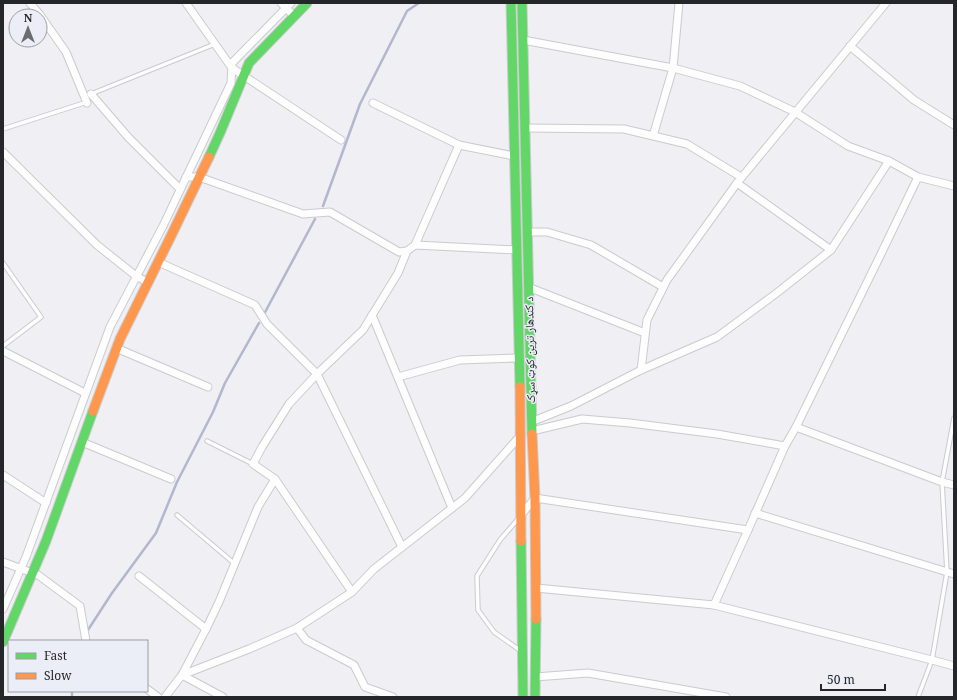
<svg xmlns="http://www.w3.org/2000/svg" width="957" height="700" font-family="'Noto Serif','Noto Naskh Arabic',serif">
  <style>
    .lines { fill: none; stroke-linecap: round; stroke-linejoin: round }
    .stream { stroke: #b2b7ce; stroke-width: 2.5 }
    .lane-casing { stroke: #cacbcf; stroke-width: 5.5 }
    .street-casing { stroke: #cacbcf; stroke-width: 9 }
    .fast-casing { stroke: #cacbcf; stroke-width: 11 }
    .slow-casing { stroke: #cacbcf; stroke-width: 11 }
    .lane { stroke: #fdfdfd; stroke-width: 3.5 }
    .street { stroke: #fdfdfd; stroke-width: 7 }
    .fast { stroke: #63d668; stroke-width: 9 }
    .slow { stroke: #ff974d; stroke-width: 9 }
    .labels { text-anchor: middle; stroke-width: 3; stroke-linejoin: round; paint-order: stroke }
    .street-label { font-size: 12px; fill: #252629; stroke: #eceef7 }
  </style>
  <rect width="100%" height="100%" fill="#efeff4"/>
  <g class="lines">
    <!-- stream -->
    <g class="stream">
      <path d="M323 206 360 104 407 11 419 3"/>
      <path d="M263 316 315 219"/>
      <path d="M86 633 112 593 156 533 177 482 213 412 225 383 259 323"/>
      <path d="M72 697V691"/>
    </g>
    <defs>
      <g id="lane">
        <path d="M91 95V94L215 44"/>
        <path d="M3 129 87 102"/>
        <path d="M3 263 41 317 3 346"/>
        <path d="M207 441 253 464"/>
        <path d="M177 515 235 564"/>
        <path d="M518 519 500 540 477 576 478 610 494 632 521 651"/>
        <path d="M918 697 932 660 947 572 942 482 954 418"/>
      </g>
      <g id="street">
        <path d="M30 3 40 15 66 52 87 103"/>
        <path d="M186 3 232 68 341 140"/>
        <path d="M281 3 294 16"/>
        <path d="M523 40 673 68 740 86 795 112 848 146 889 161 918 177 954 186"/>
        <path d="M850 46 914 100 954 125"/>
        <path d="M91 94 128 137 180 189"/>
        <path d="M373 103 459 145 514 156"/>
        <path d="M525 128 624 129 687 144 741 177"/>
        <path d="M653 136 673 68 679 3"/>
        <path d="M3 152 97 245 136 276 147 282"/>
        <path d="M186 177H199L303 214 330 212 399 252 407 251 415 245 516 250"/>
        <path d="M737 183 831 250"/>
        <path d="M527 232H547L591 245 663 287"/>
        <path d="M415 245 459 145"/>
        <path d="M158 262 255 305 267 324 317 374 402 547"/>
        <path d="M528 287 645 333"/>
        <path d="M372 315 452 508"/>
        <path d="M116 348 208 387"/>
        <path d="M3 351 85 393"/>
        <path d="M641 370 647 320 667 280 737 183 886 3"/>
        <path d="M398 377 460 360 519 358"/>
        <path d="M531 422 571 406 641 370 717 337 778 292 831 250 889 161"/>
        <path d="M796 427 942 482 954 485"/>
        <path d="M532 431 582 419 630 423 717 434 785 446"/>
        <path d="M82 442 171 479"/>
        <path d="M3 475 46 503"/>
        <path d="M755 513 954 574"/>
        <path d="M521 515 535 498 748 530"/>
        <path d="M3 562 38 575 80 606 86 641"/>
        <path d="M139 576 206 629"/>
        <path d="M536 588 714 605 932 660 954 666"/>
        <path d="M352 592 275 479 253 464 262 447 289 404 317 374 363 330 398 273 407 251"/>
        <path d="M714 605 748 530 785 446 796 427 880 256 918 177"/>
        <path d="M3 609 26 557 110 327 163 226 231 83 232 63 291 3"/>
        <path d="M297 628 306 640 354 665 365 687 393 697"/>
        <path d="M535 677 588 673 726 697"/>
        <path d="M147 689 158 697"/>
        <path d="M165 697 182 675 249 649 297 628 352 592 374 569 465 498 520 436"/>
        <path d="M223 697 182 675 206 629 219 602 258 507 275 479"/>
      </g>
      <g id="fast">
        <path d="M511 3 520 387"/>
        <path d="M522 3 532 434"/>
        <path d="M209 157 220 133 249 63 307 3"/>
        <path d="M521 541 523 697"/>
        <path d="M3 642 46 541 93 411"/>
        <path d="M535 697 536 619"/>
      </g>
      <g id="slow">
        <path d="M520 387 521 541"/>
        <path d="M93 411 120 339 171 236 209 157"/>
        <path d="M532 434 535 498 536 619"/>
      </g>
    </defs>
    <!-- lane casing -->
    <use href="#lane" class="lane-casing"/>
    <!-- street casing -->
    <use href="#street" class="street-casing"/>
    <!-- fast casing -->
    <use href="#fast" class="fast-casing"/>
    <!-- slow casing -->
    <use href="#slow" class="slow-casing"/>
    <!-- lane -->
    <use href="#lane" class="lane"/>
    <!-- street -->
    <use href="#street" class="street"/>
    <!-- fast -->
    <use href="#fast" class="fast"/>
    <!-- slow -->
    <use href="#slow" class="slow"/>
  </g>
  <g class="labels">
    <!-- street labels -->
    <g class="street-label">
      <text transform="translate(530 350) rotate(-91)" y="4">د کندهار ترين کوټ سړک</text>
    </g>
  </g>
  <!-- border -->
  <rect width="957" height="700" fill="none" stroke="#252629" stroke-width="8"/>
  <!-- legend -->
  <rect x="8" y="640" width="140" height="52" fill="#eceef7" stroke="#9c9ea5"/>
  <rect x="16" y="653" width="20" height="6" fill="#63d668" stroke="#9c9ea5"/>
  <text x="44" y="660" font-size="12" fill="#252629">Fast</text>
  <rect x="16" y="673" width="20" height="6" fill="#ff974d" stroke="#9c9ea5"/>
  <text x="44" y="680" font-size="12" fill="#252629">Slow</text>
  <!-- north arrow -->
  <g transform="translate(28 28)"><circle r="19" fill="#eceef7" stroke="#9c9ea5"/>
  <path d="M0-3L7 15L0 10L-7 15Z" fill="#6c6c70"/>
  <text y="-6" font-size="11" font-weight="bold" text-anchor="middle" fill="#252629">N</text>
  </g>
  <!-- scale -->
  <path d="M821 684v6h64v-6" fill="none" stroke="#252629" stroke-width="2"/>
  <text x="827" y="684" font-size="12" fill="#252629" stroke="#eceef7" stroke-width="3" paint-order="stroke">50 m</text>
</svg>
